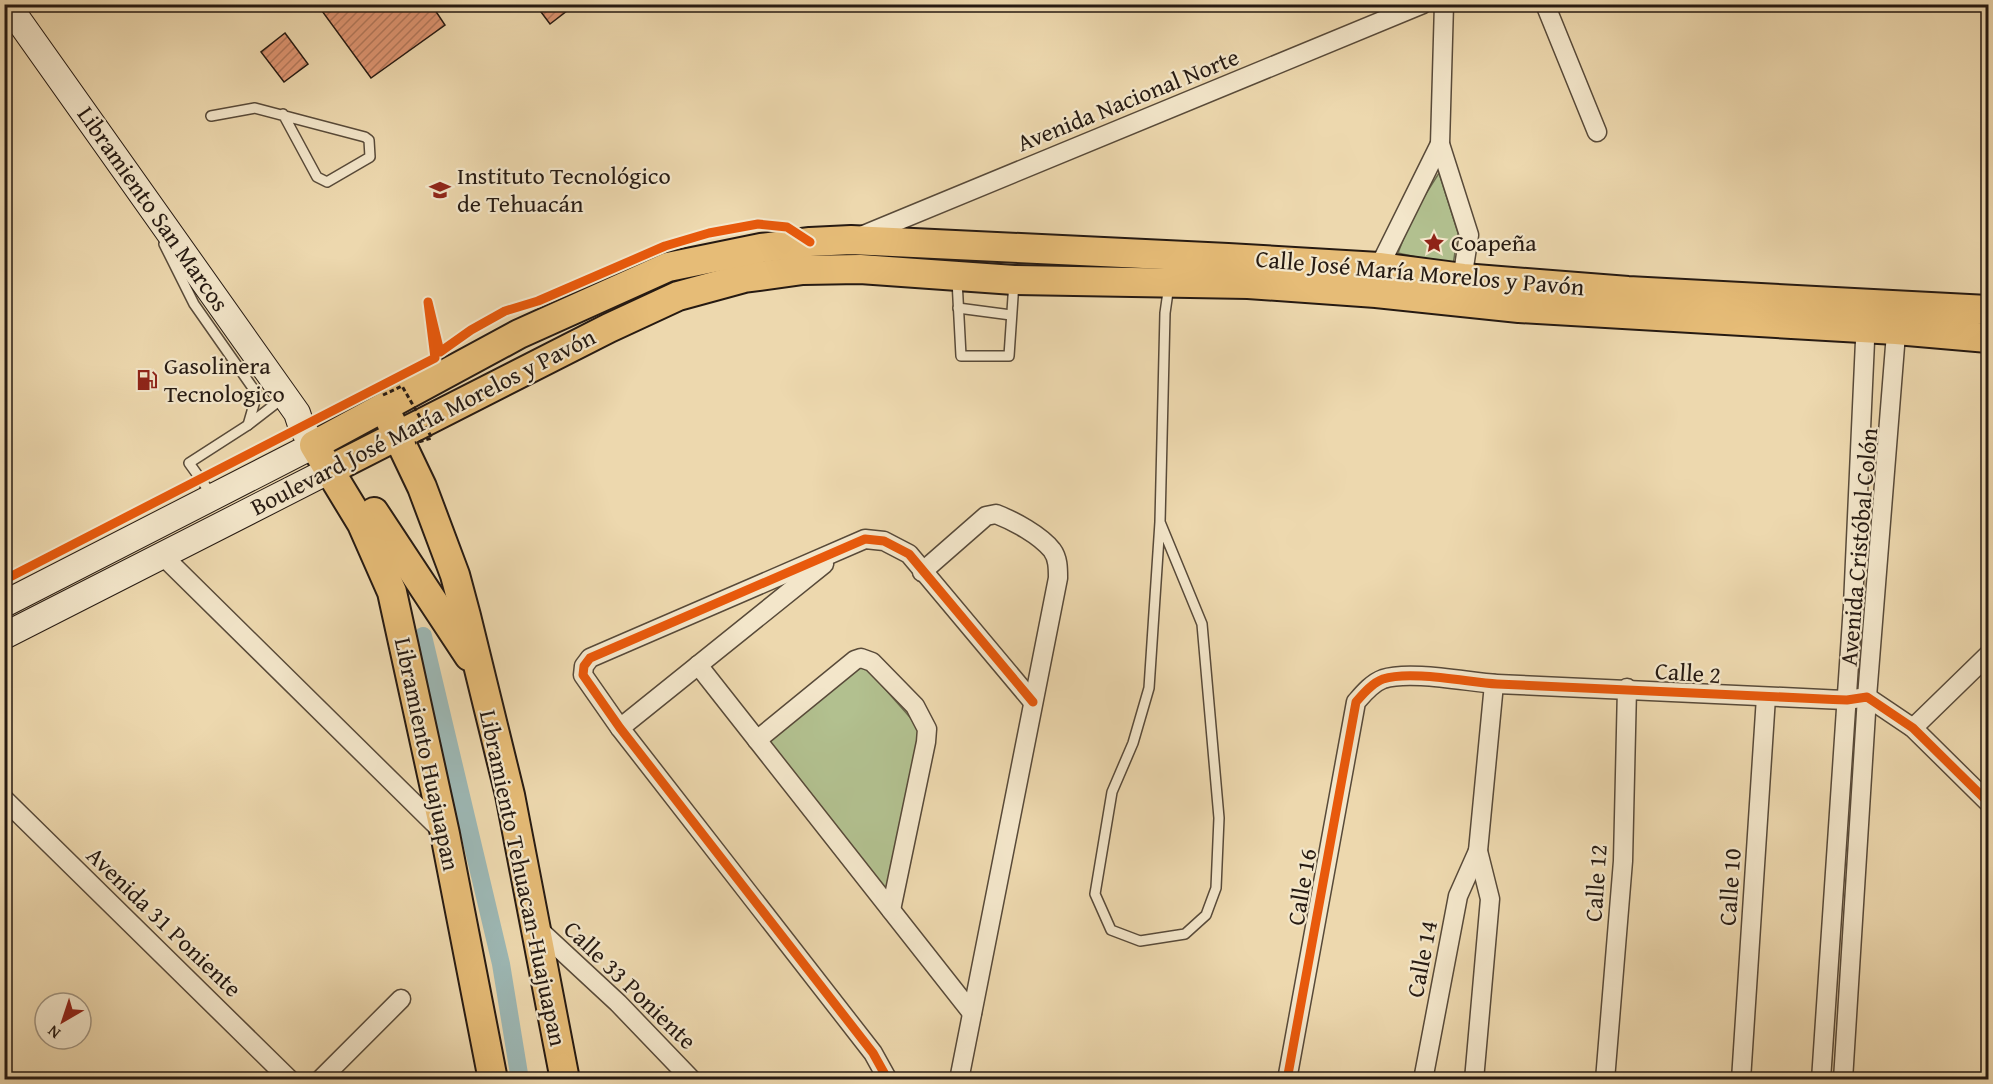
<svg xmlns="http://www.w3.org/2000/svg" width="1993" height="1084" font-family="'Gentium Book Plus',serif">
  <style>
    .green { fill: #b2c08f; stroke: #6c6d50; stroke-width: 1.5 }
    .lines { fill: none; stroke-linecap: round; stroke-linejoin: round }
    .canal { stroke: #9db8b5; stroke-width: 18 }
    .building { fill: url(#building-hatch); stroke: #261a12; stroke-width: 1.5 }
    .service-casing { stroke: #584a39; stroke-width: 12 }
    .minor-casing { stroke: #584a39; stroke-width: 21 }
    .secondary-casing { stroke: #261a12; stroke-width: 28 }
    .primary-casing { stroke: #261a12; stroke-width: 32 }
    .service { stroke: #f3e6ca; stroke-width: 9 }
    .minor { stroke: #f3e6ca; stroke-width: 18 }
    .secondary { stroke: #f3e6ca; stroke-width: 26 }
    .primary { stroke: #e6bc77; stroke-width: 28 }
    .path-bridge { stroke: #261a12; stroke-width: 3; stroke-dasharray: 4.5 3; stroke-linecap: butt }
    .cycleway-casing { stroke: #f3e6ca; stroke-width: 13 }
    .cycleway { stroke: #e8590c; stroke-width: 9 }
    .labels { text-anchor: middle; stroke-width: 4.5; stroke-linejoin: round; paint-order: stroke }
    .street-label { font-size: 24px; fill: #261a12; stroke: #f3e6ca }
    .poi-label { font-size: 24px; fill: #261a12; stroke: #f3e6ca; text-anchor: start }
  </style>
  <defs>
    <pattern id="building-hatch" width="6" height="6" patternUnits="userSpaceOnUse" patternTransform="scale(1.5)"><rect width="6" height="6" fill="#de9572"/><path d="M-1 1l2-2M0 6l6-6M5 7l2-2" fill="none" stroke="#b4795c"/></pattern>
  </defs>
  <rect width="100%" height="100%" fill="#edd8ae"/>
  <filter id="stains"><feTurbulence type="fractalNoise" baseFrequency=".00333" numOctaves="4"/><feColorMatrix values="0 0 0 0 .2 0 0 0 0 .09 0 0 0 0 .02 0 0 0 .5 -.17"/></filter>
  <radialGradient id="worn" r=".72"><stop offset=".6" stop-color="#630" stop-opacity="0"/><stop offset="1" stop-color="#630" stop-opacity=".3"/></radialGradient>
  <!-- green -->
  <g class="green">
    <path d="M1439 173 1458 233 1453 265 1398 253 1413 214Z"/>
    <path d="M863 664 923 732 889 893 765 740Z"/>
  </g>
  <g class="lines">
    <!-- canal -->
    <path class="canal" d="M423 636 501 964 520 1080"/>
  </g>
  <!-- building -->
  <g class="building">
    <path d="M331 4H431L445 25 371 78 322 11Z"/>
    <path d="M535 4H576L550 24Z"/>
    <path d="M285 33 308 64 284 82 261 52Z"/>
  </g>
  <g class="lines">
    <defs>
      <g id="service">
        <path d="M211 116 255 108 365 137 369 140 370 157 327 182 317 177 283 114"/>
        <path d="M164 244 194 304 257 394 248 425 283 398"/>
        <path d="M957 280 961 356H1009L1014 282"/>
        <path d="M958 308 1011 315"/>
        <path d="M212 495 189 463 248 425"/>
        <path d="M1160 522 1202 624 1219 818 1216 888 1206 915 1185 934 1140 941 1111 930 1095 894 1112 792 1133 743 1149 688 1160 522 1165 313 1169 285"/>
      </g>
      <g id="minor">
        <path d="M1444 4 1440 144 1469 235 1461 286"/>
        <path d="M1545 4 1597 132"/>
        <path d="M861 236 1423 4"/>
        <path d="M1378 275 1379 267 1440 144"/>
        <path d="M162 555 443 832"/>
        <path d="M922 572 986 516 996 514C1014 521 1040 535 1052 550 1058 558 1058 568 1058 578L959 1080"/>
        <path d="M698 665 972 1013"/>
        <path d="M620 728 824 564"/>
        <path d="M1913 728 1988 655"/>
        <path d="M757 740 855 660 861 658 872 662 915 706 927 729 926 742 891 910"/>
        <path d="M4 799 290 1080"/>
        <path d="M536 927 618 1003 692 1080"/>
        <path d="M320 1080 401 999"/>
        <path d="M888 1080 873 1053 620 728 583 675 584 666 590 658 865 539 884 541 909 554 1033 702"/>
        <path d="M1287 1080 1356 702C1363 694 1372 683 1383 679 1410 670 1467 682 1497 684 1613 689 1730 695 1847 700L1867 697 1913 728 1988 802"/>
        <path d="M1423 1080 1458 896 1478 851"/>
        <path d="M1474 1080 1490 899 1478 851 1494 684"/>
        <path d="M1605 1080 1623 861 1627 688"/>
        <path d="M1741 1080 1766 697"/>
        <path d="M1821 1080 1853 605 1866 319"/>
        <path d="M1843 1080 1867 697 1897 321"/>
      </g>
      <g id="secondary">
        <path d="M4 604 314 445 302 428 297 413 7 4"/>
        <path d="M4 636 328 471"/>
      </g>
      <g id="primary">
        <path d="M390 420 422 487 455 575 466 616 510 795 565 1080"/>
        <path d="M328 471 609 328 678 296 744 278 803 270 860 269 1014 280 1248 284 1376 293 1519 308 1896 330 1988 338"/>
        <path d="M374 512 469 656"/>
        <path d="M493 1080 445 834 392 592 362 524 314 445 519 334 668 267 761 248 810 242 851 240 1228 258 1379 267 1463 278 1628 291 1988 310"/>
      </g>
    </defs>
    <!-- service casing -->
    <use href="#service" class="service-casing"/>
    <!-- minor casing -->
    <use href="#minor" class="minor-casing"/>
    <!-- secondary casing -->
    <use href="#secondary" class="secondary-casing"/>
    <!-- primary casing -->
    <use href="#primary" class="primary-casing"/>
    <!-- service -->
    <use href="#service" class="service"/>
    <!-- minor -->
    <use href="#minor" class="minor"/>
    <!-- secondary -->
    <use href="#secondary" class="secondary"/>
    <!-- primary -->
    <use href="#primary" class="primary"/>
    <!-- path-bridge -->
    <path class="path-bridge" d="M383 395 402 386 432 438 415 443"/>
    <defs>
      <g id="cycleway">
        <path d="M4 580 435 358 428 302 440 352 471 330 505 311 538 301 665 246 709 233 758 224 787 227 810 242"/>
        <path d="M888 1080 873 1053 620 728 583 675 584 666 590 658 865 539 884 541 909 554 1033 702"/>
        <path d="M1287 1080 1356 702C1363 694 1372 683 1383 679 1410 670 1467 682 1497 684 1613 689 1730 695 1847 700L1867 697 1913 728 1988 802"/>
      </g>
    </defs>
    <!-- cycleway casing -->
    <use href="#cycleway" class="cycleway-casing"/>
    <!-- cycleway -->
    <use href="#cycleway" class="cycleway"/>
  </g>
  <!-- icons -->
  <defs>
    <symbol id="university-bare" viewBox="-9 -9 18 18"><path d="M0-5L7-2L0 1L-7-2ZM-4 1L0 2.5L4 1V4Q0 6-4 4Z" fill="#8f2418" stroke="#f3e6ca" stroke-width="2.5" paint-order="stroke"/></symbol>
    <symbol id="sight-bare" viewBox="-9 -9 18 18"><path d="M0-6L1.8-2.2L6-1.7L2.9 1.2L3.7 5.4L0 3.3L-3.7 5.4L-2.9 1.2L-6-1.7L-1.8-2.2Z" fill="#8f2418" stroke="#f3e6ca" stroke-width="2.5" paint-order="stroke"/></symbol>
    <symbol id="fuel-bare" viewBox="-9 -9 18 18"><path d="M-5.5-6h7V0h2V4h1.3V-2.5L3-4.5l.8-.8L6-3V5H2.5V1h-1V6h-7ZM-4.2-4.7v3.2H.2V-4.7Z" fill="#8f2418" stroke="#f3e6ca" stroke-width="2.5" paint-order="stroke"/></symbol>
  </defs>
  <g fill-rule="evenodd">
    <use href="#university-bare" x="425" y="175" width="30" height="30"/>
    <use href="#sight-bare" x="1419" y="228" width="30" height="30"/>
    <use href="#fuel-bare" x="132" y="365" width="30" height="30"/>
  </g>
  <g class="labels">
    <!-- street labels -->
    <g class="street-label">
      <text transform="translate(1128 100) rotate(-22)" y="8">Avenida Nacional Norte</text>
      <text transform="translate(153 209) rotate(55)" y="8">Libramiento San Marcos</text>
      <text transform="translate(1420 273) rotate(5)" y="8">Calle José María Morelos y Pavón</text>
      <text transform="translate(423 422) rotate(-27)" y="8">Boulevard José María Morelos y Pavón</text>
      <text transform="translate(1859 547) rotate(-85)" y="8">Avenida Cristóbal Colón</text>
      <text transform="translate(1688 673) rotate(4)" y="8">Calle 2</text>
      <text transform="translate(427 754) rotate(78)" y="8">Libramiento Huajuapan</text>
      <text transform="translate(523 878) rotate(78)" y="8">Libramiento Tehuacan-Huajuapan</text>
      <text transform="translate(1596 883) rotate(-86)" y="8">Calle 12</text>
      <text transform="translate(1302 887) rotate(-80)" y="8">Calle 16</text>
      <text transform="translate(1730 887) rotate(-86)" y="8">Calle 10</text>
      <text transform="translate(164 922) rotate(44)" y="8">Avenida 31 Poniente</text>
      <text transform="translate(1422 959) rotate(-79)" y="8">Calle 14</text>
      <text transform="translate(630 985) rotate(44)" y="8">Calle 33 Poniente</text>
    </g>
    <!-- poi labels -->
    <g class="poi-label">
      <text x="457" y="184">Instituto Tecnológico<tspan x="457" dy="28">de Tehuacán</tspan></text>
      <text x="1451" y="251">Coapeña</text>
      <text x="164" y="374">Gasolinera<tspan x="164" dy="28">Tecnologico</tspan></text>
    </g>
  </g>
  <!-- margin -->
  <rect width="1993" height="1084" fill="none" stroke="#edd8ae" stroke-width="24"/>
  <rect x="6" y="6" width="1981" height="1072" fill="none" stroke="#261a12" stroke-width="3"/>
  <rect x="12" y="12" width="1969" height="1060" fill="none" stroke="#261a12" stroke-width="1.5"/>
  <!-- north arrow -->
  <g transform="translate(63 1021) rotate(219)"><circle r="28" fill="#f3e6ca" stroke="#a19480" stroke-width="1.5"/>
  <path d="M0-4.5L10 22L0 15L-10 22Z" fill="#8f2418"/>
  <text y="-9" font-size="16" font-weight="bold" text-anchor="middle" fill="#261a12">N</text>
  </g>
  <rect width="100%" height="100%" filter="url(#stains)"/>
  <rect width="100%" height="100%" fill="url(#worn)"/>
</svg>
